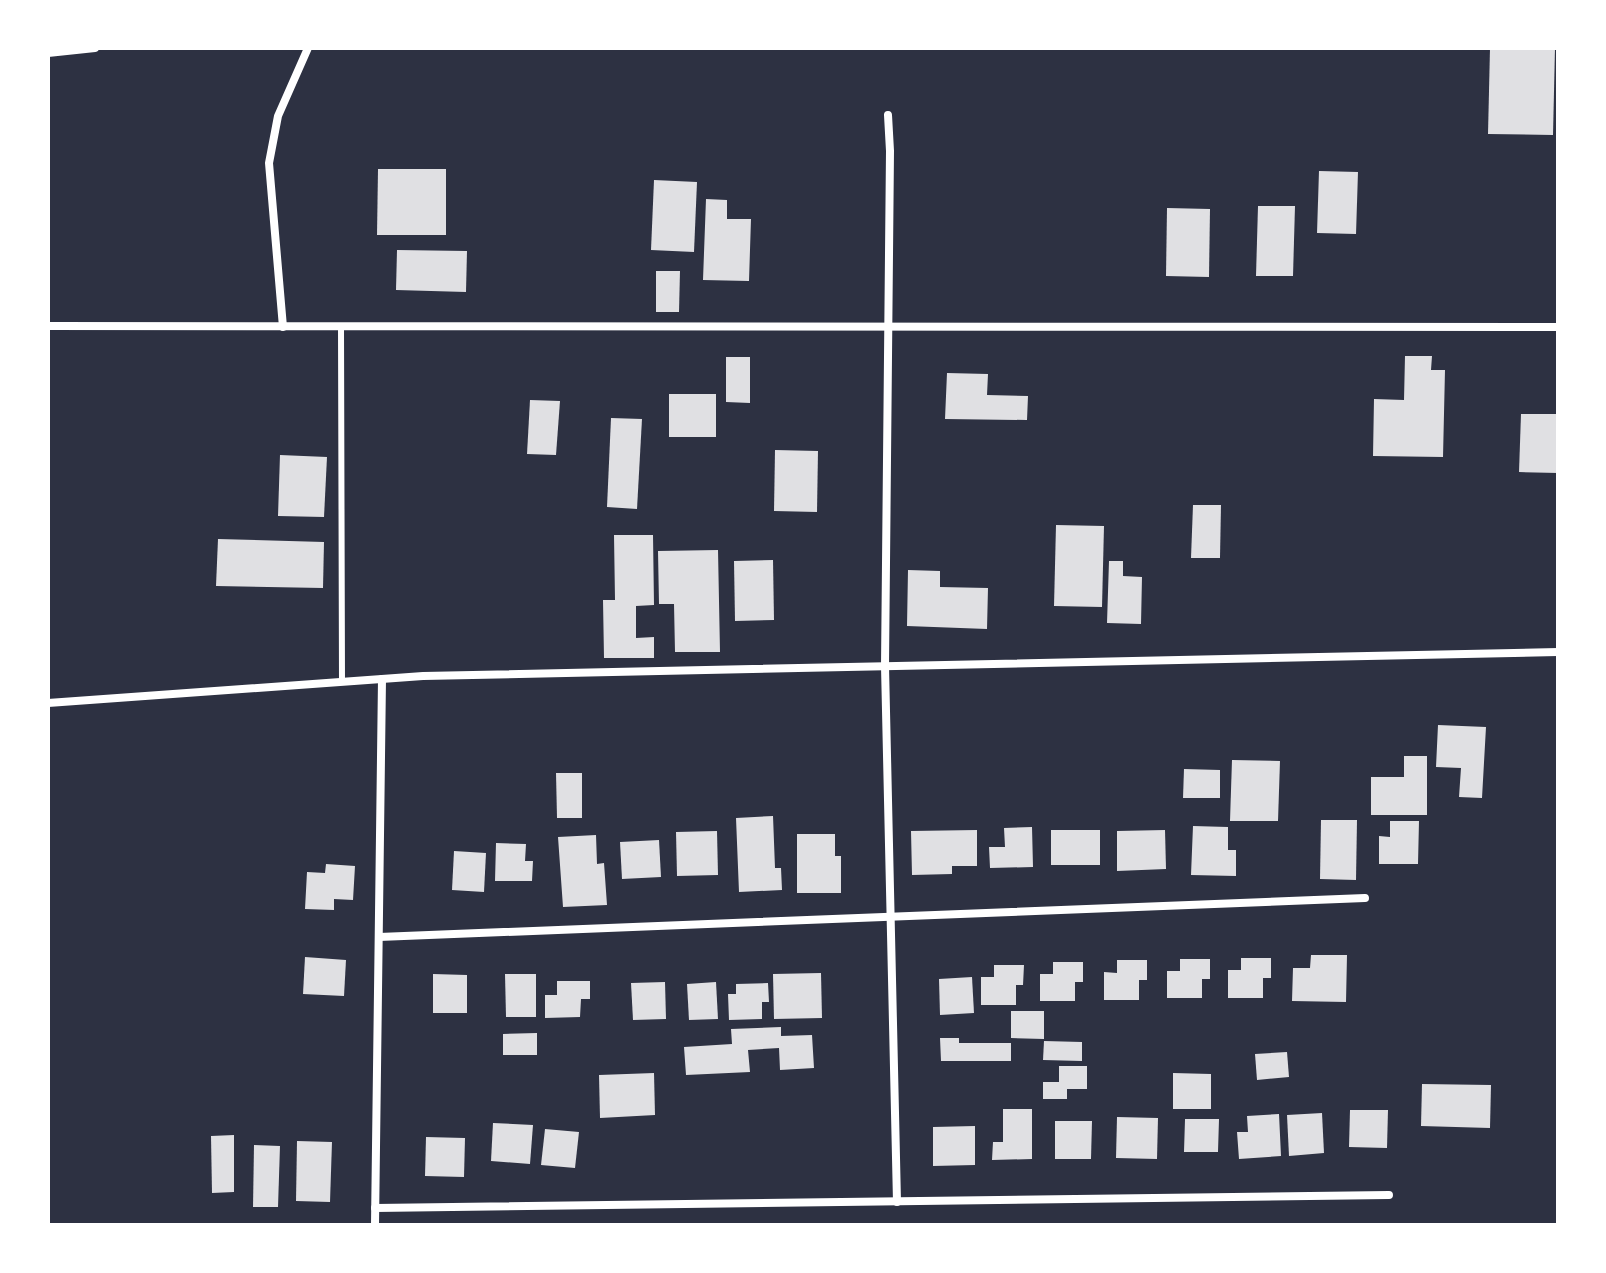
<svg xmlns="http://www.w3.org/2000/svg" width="1606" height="1273" font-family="'DM Sans',sans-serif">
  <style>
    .building { fill: #e0e0e3 }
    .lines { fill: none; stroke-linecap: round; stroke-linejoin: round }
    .service { stroke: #fff; stroke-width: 6 }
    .minor { stroke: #fff; stroke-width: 8 }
  </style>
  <rect width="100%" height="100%" fill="#2d3142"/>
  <!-- building -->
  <g class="building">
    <path d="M1490 48H1555L1553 135 1488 134Z"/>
    <path d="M378 169H446V235H377Z"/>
    <path d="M1319 171 1358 172 1356 234 1317 233Z"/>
    <path d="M654 180 697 182 694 252 651 250Z"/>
    <path d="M706 199 727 200V219H751L749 281 703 280Z"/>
    <path d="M1258 206H1295L1293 276H1256Z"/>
    <path d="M1167 208 1210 209 1209 277 1166 276Z"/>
    <path d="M397 250 467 251 466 292 396 290Z"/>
    <path d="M656 271H680L679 312H656Z"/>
    <path d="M1405 356H1432L1431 370H1445L1443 457 1373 456 1374 399 1404 400Z"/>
    <path d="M726 357H750V403L726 402Z"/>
    <path d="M947 373 988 374 987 395 1028 396 1027 420 945 419Z"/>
    <rect x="669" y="394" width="47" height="43"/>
    <path d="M530 400 560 401 556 455 527 454Z"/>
    <path d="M1521 414H1558V473L1519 472Z"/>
    <path d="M611 418 642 419 637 509 607 507Z"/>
    <path d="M775 450 818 451 817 512 774 511Z"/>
    <path d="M280 455 327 457 324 517 278 516Z"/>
    <path d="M1193 505H1221L1220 558H1191Z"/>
    <path d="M1056 525 1104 526 1102 607 1054 606Z"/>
    <path d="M614 535H653L654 605 636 606V638L654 637V658H604L603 600H615Z"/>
    <path d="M218 539 324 542 323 588 216 586Z"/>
    <path d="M718 550 720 652H675L674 604H659L658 551Z"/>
    <path d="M773 560 774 620 735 621 734 561Z"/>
    <path d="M1109 561H1123V576L1142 577 1141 624 1107 623Z"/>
    <path d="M908 570 940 571V587L988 588 987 629 907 626Z"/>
    <path d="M1438 725 1486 727 1482 798 1459 797 1461 768 1436 767Z"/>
    <path d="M1404 756H1427V815H1371V777H1404Z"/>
    <path d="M1232 760 1280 761 1278 821H1230Z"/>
    <path d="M1184 769 1220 770V798H1183Z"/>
    <path d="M556 773H582V818H557Z"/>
    <path d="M773 816 775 868H781L782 890 739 892 736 818Z"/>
    <path d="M1321 820H1357L1356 880 1320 879Z"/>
    <path d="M1390 821H1419L1418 864H1379V836L1390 837Z"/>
    <path d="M1193 826 1228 827V850H1236V876L1191 875Z"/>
    <path d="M1032 827 1033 867 990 868 989 847H1005L1004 828Z"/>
    <path d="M977 830V866H952V874L912 875 911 831Z"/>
    <rect x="1051" y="830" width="49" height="35"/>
    <path d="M1165 830 1166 869 1117 871V831Z"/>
    <path d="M717 831 718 875 677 876 676 832Z"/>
    <path d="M797 834H835V856H841V893H797Z"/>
    <path d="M596 835 597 864 604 863 607 905 563 907 558 837Z"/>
    <path d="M659 840 661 877 622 879 620 842Z"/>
    <path d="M496 843 526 844 525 861H533L532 881H495Z"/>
    <path d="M454 851 486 853 484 892 452 890Z"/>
    <path d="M326 864 355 866 353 900 334 899V910L305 909 307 872 325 873Z"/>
    <path d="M1311 955H1347L1346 1002 1292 1001 1293 968H1310Z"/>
    <path d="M305 957 346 960 344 996 303 994Z"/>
    <path d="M1241 958H1271V978H1263V998H1228V970H1241Z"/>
    <path d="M1180 959H1210V979H1202V998H1167V971H1180Z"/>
    <path d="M1117 960H1147V980H1139V1000H1104V972L1117 973Z"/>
    <path d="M1053 962H1083V982H1075V1001H1040V974H1053Z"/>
    <path d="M994 965H1024L1023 985H1016V1005H981V977H994Z"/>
    <path d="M821 973 822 1018 774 1019 773 974Z"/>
    <path d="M433 974 467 975V1013H433Z"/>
    <path d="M505 974H536V1017H506Z"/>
    <path d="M972 977 974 1013 940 1015 939 979Z"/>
    <path d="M557 981H590V999H581L580 1017 545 1018V995H557Z"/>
    <path d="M665 982 666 1019 633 1020 631 983Z"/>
    <path d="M716 982 718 1019 689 1020 687 984Z"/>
    <path d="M768 983 769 1002H762V1019L729 1020 728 994H736V984Z"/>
    <path d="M1011 1011H1044V1039L1011 1038Z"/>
    <path d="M781 1027V1036L812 1035 814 1068 780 1070 779 1048 748 1050 750 1072 686 1075 684 1047 732 1044 731 1029Z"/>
    <path d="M537 1033V1055H503V1034Z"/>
    <path d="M940 1038H959V1043H1011V1061H941Z"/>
    <path d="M1044 1041 1082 1042V1061L1043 1060Z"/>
    <path d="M1287 1052 1289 1077 1257 1080 1255 1054Z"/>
    <path d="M1059 1066H1087V1089H1067V1099H1043V1082H1059Z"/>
    <path d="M654 1073 655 1115 600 1118 599 1075Z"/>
    <path d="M1173 1073 1211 1074V1109H1173Z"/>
    <path d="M1422 1084 1491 1085 1490 1128 1421 1126Z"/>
    <path d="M1003 1109H1032V1159L992 1160 993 1142H1003Z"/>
    <path d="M1350 1110H1388L1387 1148 1349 1147Z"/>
    <path d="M1322 1113 1324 1153 1289 1156 1287 1115Z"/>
    <path d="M1279 1114 1281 1156 1239 1159 1237 1132H1248L1247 1116Z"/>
    <path d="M1117 1117 1158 1118 1157 1159 1116 1158Z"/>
    <path d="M1185 1119H1219L1218 1152H1184Z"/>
    <path d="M1055 1121H1092L1091 1159H1055Z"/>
    <path d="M493 1123 533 1125 530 1164 491 1161Z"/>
    <path d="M975 1126V1165L933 1166V1127Z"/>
    <path d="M545 1129 579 1132 575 1168 541 1165Z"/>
    <path d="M234 1135V1192L212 1193 211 1136Z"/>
    <path d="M426 1137 465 1138 464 1177 425 1176Z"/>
    <path d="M297 1141 332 1142 330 1202 296 1201Z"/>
    <path d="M254 1145 280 1146 278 1207H253Z"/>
  </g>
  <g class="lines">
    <!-- service -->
    <path class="service" d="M341 327 342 682"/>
    <!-- minor -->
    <g class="minor">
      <path d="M48 53 95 48"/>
      <path d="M888 115 890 151 885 666 897 1202"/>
      <path d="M48 326 1558 327"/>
      <path d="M283 327 269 163 278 116 308 48"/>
      <path d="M48 703 423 676 1558 652"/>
      <path d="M379 937 1365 898"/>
      <path d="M375 1208 1389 1195"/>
      <path d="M375 1225 382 679"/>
    </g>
  </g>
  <!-- border -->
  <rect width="1606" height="1273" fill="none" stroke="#ffffff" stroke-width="100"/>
</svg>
